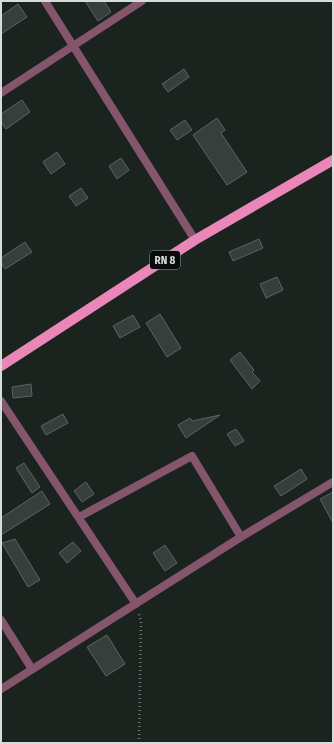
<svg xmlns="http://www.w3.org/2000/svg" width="334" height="744" font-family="'Fira Sans Condensed',sans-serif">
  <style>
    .building { fill: #363f3b; stroke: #5b6560 }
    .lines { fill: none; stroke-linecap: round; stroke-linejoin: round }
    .path { stroke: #6e7571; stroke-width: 2.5; stroke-dasharray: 1 3; stroke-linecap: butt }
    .street { stroke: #85556c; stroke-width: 8 }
    .primary { stroke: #eb87b8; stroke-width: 10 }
    .labels { text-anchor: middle; stroke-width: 3; stroke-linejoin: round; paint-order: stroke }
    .shield { fill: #080b0a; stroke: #989d9b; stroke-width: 1 }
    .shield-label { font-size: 11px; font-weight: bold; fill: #d6dcd9 }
  </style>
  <rect width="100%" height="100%" fill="#1b231f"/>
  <!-- building -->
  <g class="building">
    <path d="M85 1H104L111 12 98 21Z"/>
    <path d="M18 4 27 17 1 34V16Z"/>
    <path d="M184 69 189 77 168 92 162 84Z"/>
    <path d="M22 100 30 112 6 129 1 122V114Z"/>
    <path d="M217 118 225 130 221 133 247 172 227 185 193 135Z"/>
    <path d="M185 120 192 130 177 140 170 130Z"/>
    <path d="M57 152 65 164 51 174 43 162Z"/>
    <path d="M121 158 129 170 117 179 109 166Z"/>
    <path d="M81 188 88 198 76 206 69 196Z"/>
    <path d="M259 239 263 248 233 261 229 252Z"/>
    <path d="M25 242 32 252 5 269 1 263V258Z"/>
    <path d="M277 277 283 290 266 298 260 284Z"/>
    <path d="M160 314 181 348 167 357 146 323Z"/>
    <path d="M133 315 140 327 120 338 113 326Z"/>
    <path d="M240 352 254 370 252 372 260 381 252 389 230 360Z"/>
    <path d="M31 384 32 396 13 398 12 387Z"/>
    <path d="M63 414 68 423 46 435 41 426Z"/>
    <path d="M220 415 186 438 178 425 190 418 192 421Z"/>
    <path d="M236 429 244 441 235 446 227 434Z"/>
    <path d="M24 463 40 487 32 493 16 468Z"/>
    <path d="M301 469 307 479 281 496 274 486Z"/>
    <path d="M86 482 94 494 82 502 74 491Z"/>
    <path d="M42 491 50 504 1 535V518Z"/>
    <path d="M333 492V523L320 499Z"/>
    <path d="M15 539 40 580 28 587 2 543Z"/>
    <path d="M73 542 81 551 67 563 59 553Z"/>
    <path d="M165 545 177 563 165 571 153 553Z"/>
    <path d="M107 635 125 664 106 676 87 647Z"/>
  </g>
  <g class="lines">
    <!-- path -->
    <path class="path" d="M139 743 141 622 139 614"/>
    <!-- street -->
    <g class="street">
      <path d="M45 1 195 240"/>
      <path d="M1 93 142 1"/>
      <path d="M1 401 136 604"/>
      <path d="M79 517 192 456 241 537"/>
      <path d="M1 620 32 669"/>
      <path d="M1 689 241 537 333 482"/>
    </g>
    <!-- primary -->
    <path class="primary" d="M1 366 195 240 333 160"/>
  </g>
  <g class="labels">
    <!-- shield labels -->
    <rect class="shield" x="150" y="251" width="30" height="18" rx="3"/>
    <g class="shield-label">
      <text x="165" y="264">RN 8</text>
    </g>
  </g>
  <!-- border -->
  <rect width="334" height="744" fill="none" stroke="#d6dcd9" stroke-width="4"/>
</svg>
